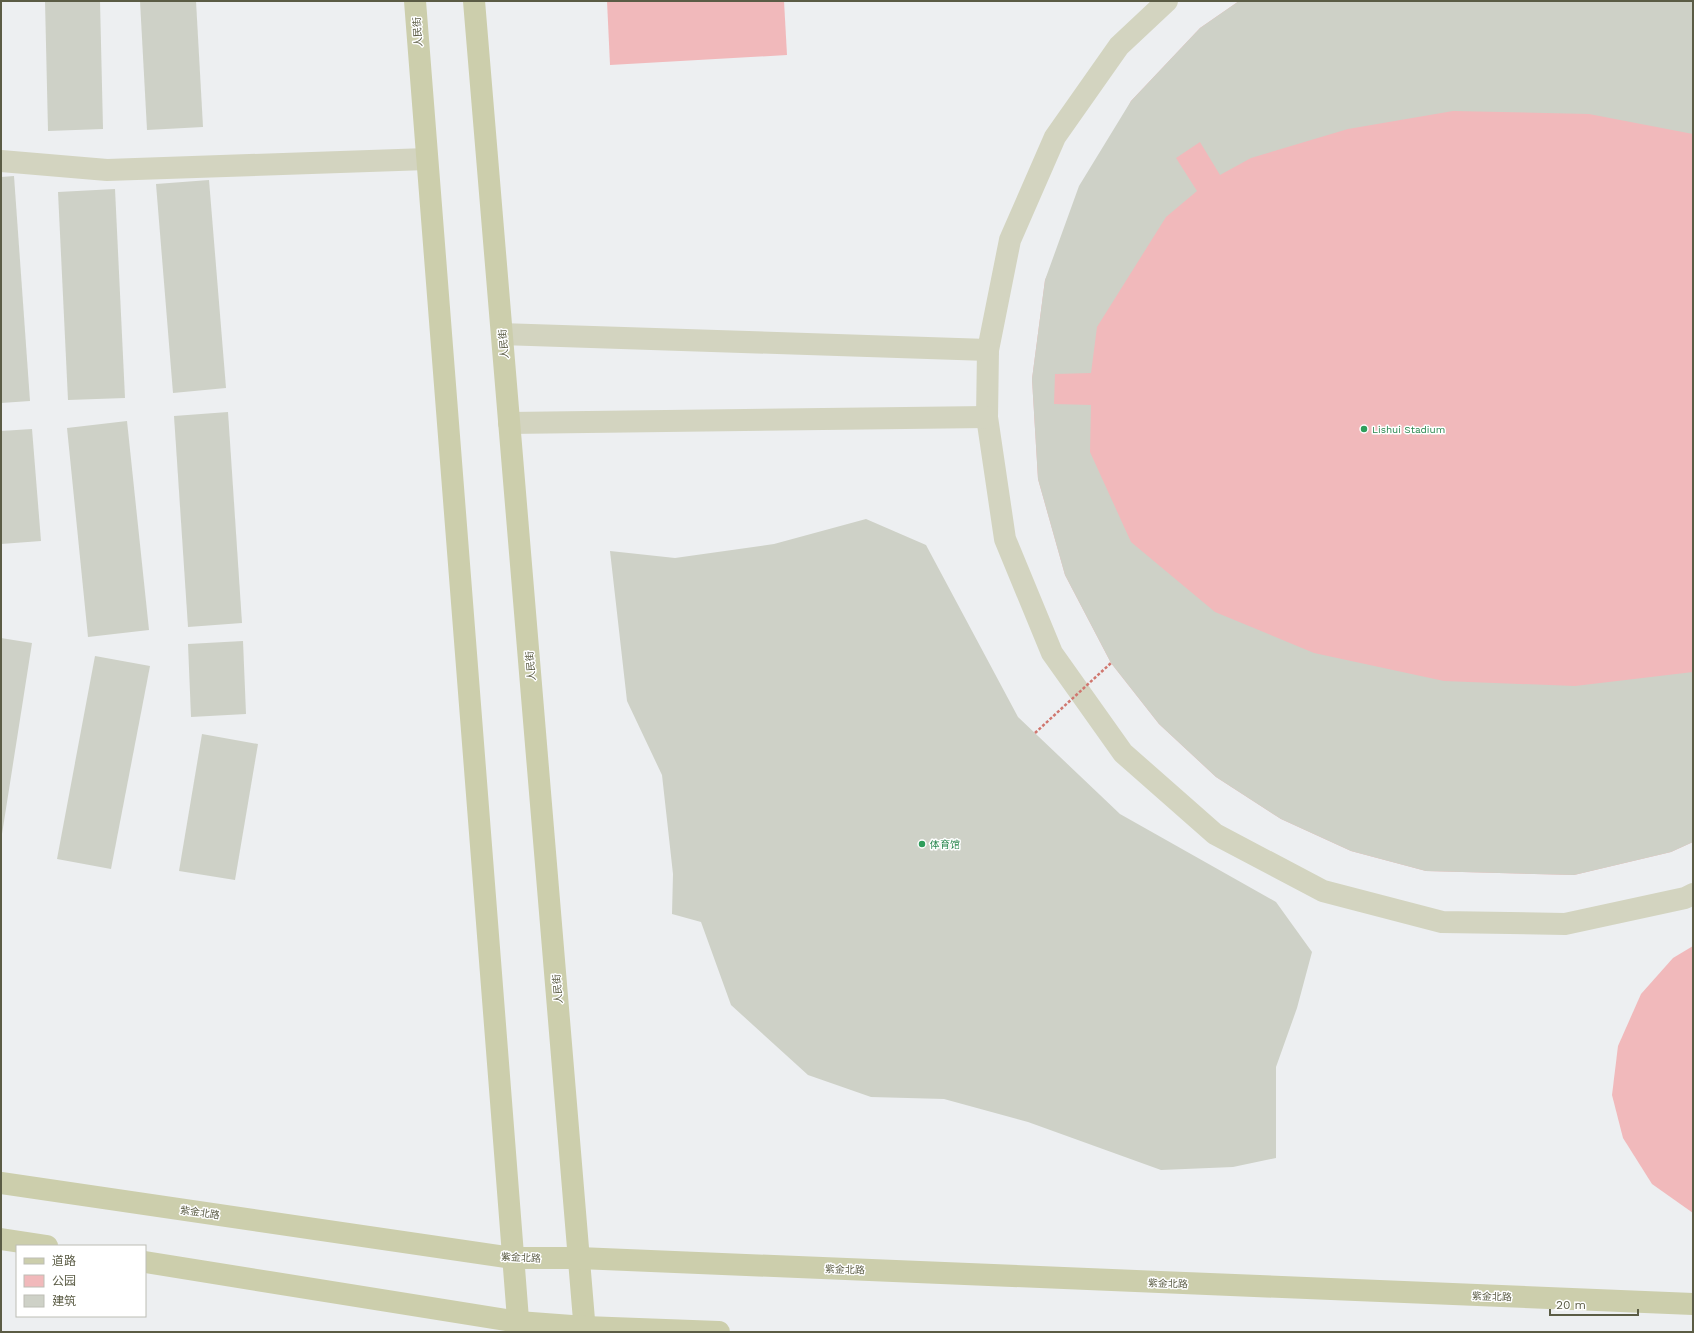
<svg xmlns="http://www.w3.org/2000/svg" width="1694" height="1333" font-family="'Work Sans','Noto Sans SC',sans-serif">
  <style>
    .green { fill: #f1b9bb }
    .building { fill: #ced1c7 }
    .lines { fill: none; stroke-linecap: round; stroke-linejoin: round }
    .minor { stroke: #d3d4c0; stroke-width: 22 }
    .major { stroke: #ccceac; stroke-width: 22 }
    .path-bridge { stroke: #d0776f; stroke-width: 2.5; stroke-dasharray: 3 2; stroke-linecap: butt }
    .leisure-dot { fill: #2e9e5b; stroke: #fff; stroke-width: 1.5 }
    .labels { text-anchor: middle; stroke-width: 3; stroke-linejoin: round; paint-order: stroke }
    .street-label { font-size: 10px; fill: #5b5c45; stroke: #fff }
    .leisure-label { font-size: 10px; fill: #27864d; stroke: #fff; text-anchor: start }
  </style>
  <rect width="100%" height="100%" fill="#edeff1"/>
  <!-- green -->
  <g class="green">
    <path d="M607 1H784L787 55 610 65Z"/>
    <path d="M1239 1H1693V842L1671 852 1574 875 1426 871 1351 851 1281 819 1216 777 1159 724 1111 663 1065 575 1038 479 1032 379 1045 280 1131 101 1200 28Z"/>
    <path d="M1693 946V1213L1652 1184 1623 1138 1612 1095 1618 1046 1641 994 1673 958Z"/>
  </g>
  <!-- building -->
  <g class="building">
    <path d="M45 1H100L103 129 48 131Z"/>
    <path d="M140 1H196L203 127 147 130Z"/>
    <path d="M1239 1H1693V134L1589 114 1453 111 1348 129 1251 158 1220 175 1200 142 1176 158 1197 191 1166 217 1097 327 1091 373 1055 374 1054 404 1091 405 1090 452 1131 542 1215 612 1314 653 1444 681 1575 686 1693 672V842L1671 852 1574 875 1426 871 1351 851 1281 819 1216 777 1159 724 1111 663 1065 575 1038 479 1032 379 1045 280 1079 186 1131 101 1200 28Z"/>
    <path d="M14 176 30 401 1 403V177Z"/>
    <path d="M209 180 226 388 173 393 156 184Z"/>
    <path d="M115 189 125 398 68 400 58 192Z"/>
    <path d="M228 412 242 623 188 627 174 416Z"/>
    <path d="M127 421 149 630 88 637 67 428Z"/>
    <path d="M32 429 41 541 1 544V431Z"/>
    <path d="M866 519 926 545 1018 717 1120 814 1276 902 1312 952 1297 1008 1276 1067V1158L1233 1167 1161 1170 1028 1122 944 1099 871 1097 808 1075 731 1005 701 922 672 914 673 874 662 775 627 701 610 551 675 558 774 544Z"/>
    <path d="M1 638 32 643 2 834H1Z"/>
    <path d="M243 641 246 714 191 717 188 644Z"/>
    <path d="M95 656 150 666 111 869 57 859Z"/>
    <path d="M202 734 258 744 235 880 179 871Z"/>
  </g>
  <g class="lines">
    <!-- minor -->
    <g class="minor">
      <path d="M1167 1 1119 46 1055 137 1010 240 988 350 987 417 1005 539 1052 653 1123 753 1215 834 1323 891 1442 922 1565 924 1685 898 1693 894"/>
      <path d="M1 161 107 170 427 159"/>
      <path d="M502 334 988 350"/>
      <path d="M509 423 987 417"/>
    </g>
    <!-- major -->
    <g class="major">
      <path d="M415 1 519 1332"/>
      <path d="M474 1 585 1332"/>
      <path d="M1 1183 513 1258H579L1693 1304"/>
      <path d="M1 1239 47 1246"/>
      <path d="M145 1262 518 1322 585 1327 719 1332"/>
    </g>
    <!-- path-bridge -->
    <path class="path-bridge" d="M1035 733 1111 663"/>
  </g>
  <!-- markers -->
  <g class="leisure-dot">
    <circle cx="1364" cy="429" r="4"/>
    <circle cx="922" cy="844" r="4"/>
  </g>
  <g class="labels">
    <!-- street labels -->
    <g class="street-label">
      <text transform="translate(417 32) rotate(-94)" y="4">人民街</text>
      <text transform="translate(503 344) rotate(-95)" y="4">人民街</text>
      <text transform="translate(530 666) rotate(-95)" y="4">人民街</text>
      <text transform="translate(557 989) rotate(-95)" y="4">人民街</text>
      <text transform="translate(200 1212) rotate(8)" y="4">紫金北路</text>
      <text transform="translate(521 1257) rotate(3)" y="4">紫金北路</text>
      <text transform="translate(845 1269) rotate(2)" y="4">紫金北路</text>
      <text transform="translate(1168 1283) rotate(2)" y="4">紫金北路</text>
      <text transform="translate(1492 1296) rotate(2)" y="4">紫金北路</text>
    </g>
    <!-- leisure labels -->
    <g class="leisure-label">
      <text x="1372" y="433">Lishui Stadium</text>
      <text x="930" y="848">体育馆</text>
    </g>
  </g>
  <!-- border -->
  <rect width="1694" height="1333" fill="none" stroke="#5b5c45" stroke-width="4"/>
  <!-- legend -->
  <rect x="16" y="1245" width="130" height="72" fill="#ffffff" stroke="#bdbeb5"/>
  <rect x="24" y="1258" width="20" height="6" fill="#ccceac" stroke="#bdbeb5"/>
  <text x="52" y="1265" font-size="12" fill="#5b5c45">道路</text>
  <rect x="24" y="1275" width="20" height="12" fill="#f1b9bb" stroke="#bdbeb5"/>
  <text x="52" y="1285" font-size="12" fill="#5b5c45">公园</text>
  <rect x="24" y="1295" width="20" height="12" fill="#ced1c7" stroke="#bdbeb5"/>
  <text x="52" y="1305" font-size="12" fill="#5b5c45">建筑</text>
  <!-- scale -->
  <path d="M1550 1309v6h88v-6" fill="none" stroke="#5b5c45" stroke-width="2"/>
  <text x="1556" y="1309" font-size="12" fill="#5b5c45" stroke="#ffffff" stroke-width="3" paint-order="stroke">20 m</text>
</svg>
